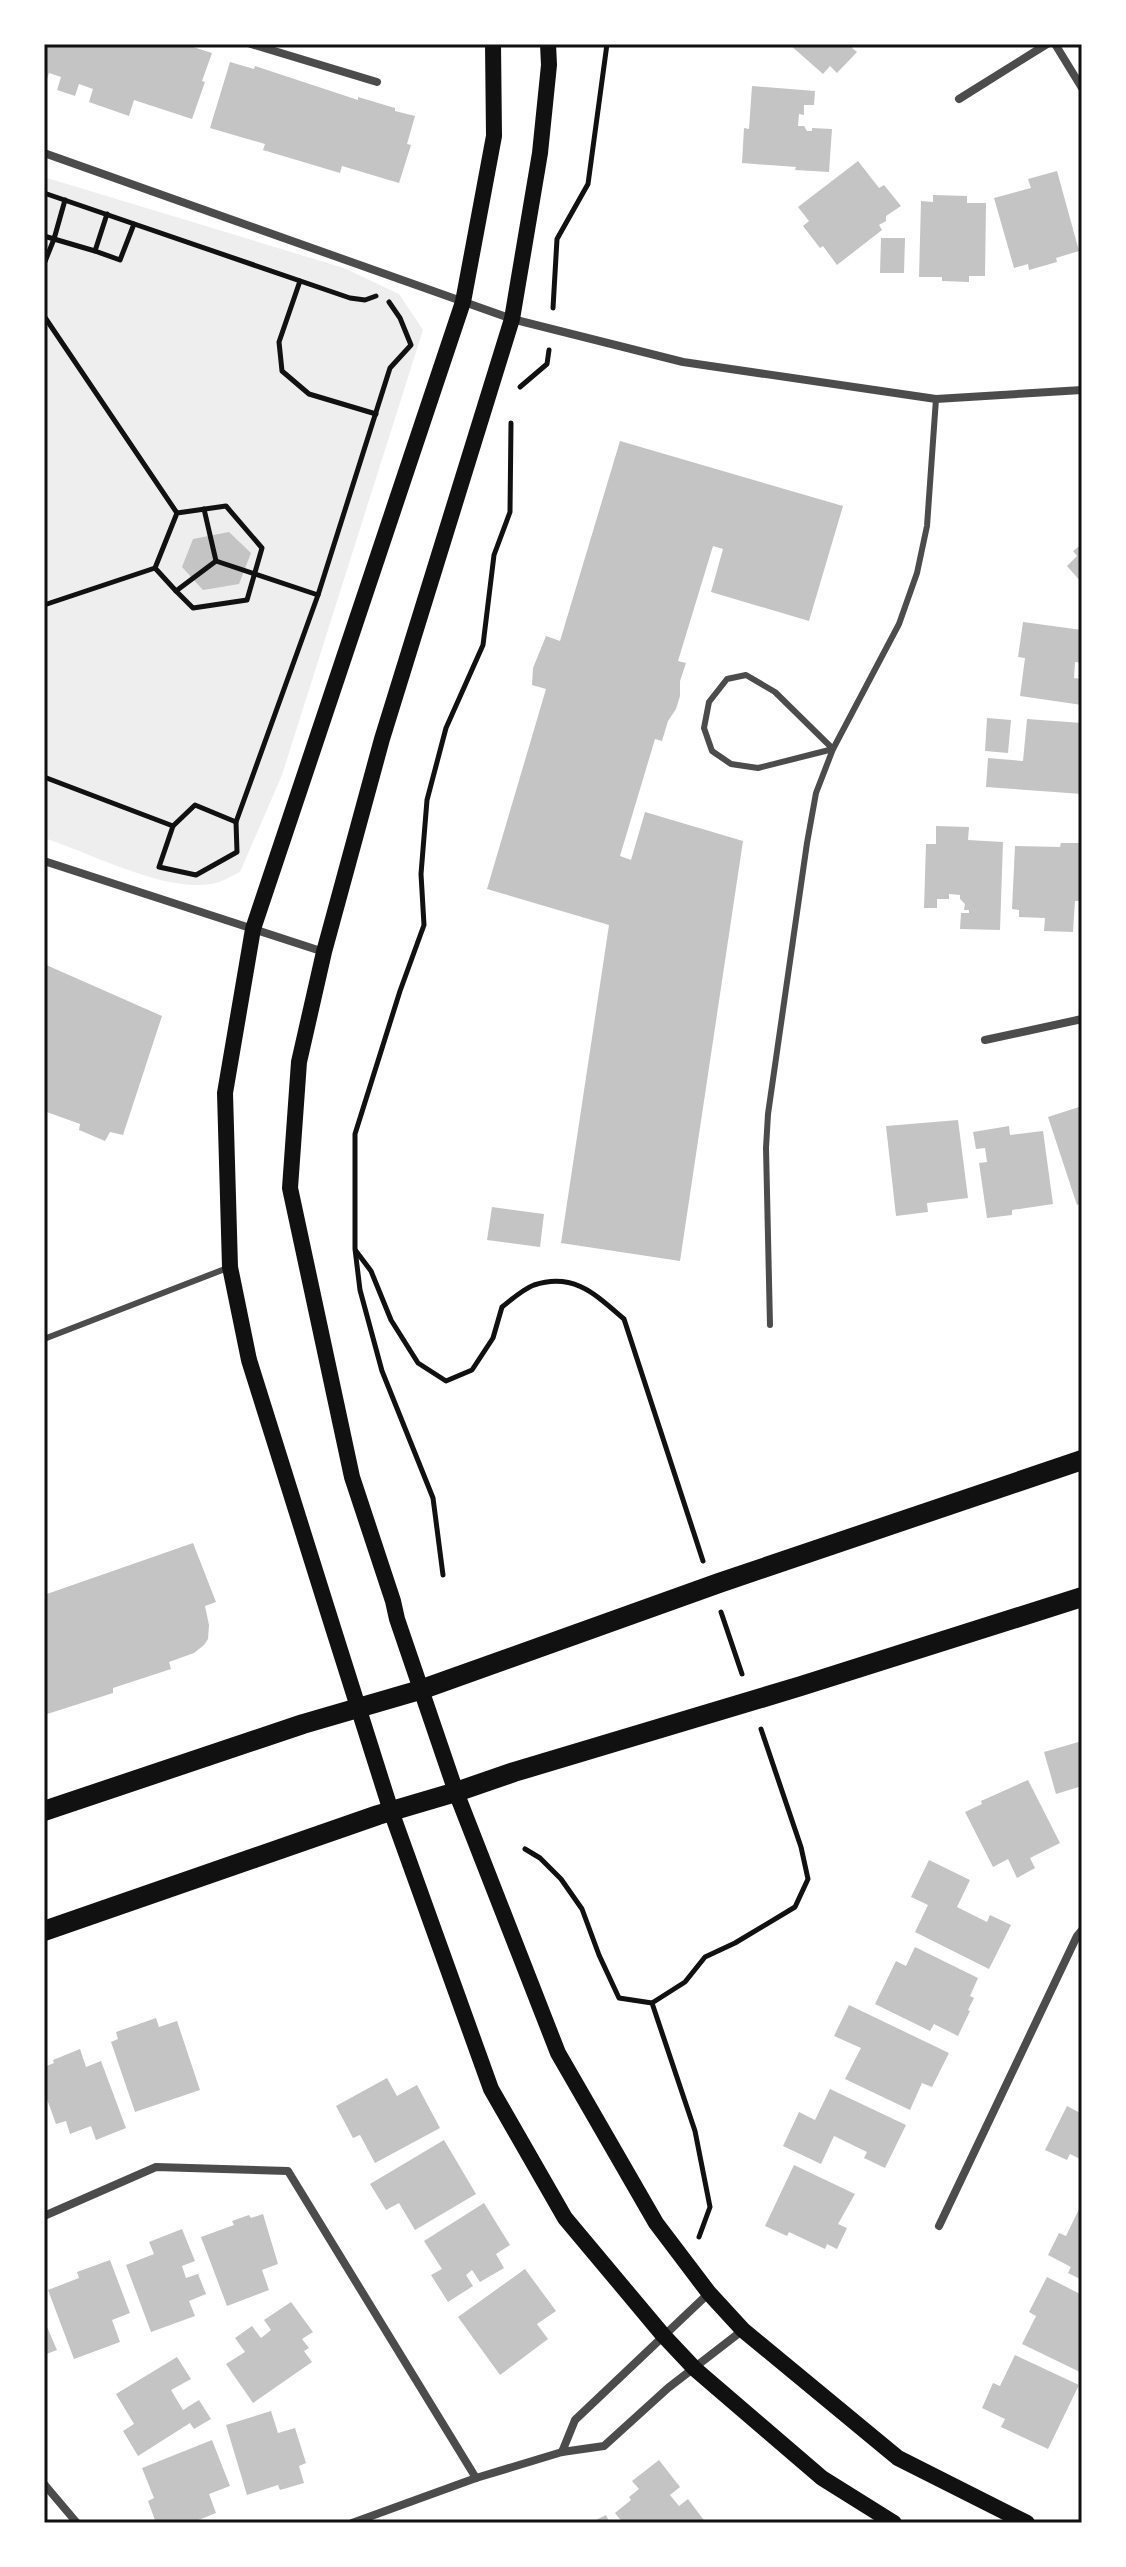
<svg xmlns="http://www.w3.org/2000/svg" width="1126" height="2567" font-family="Roboto,sans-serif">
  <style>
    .green { fill: #eee }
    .building { fill: #c4c4c4 }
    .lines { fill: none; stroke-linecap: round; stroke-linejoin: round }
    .path { stroke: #111; stroke-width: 5 }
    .service { stroke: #4c4c4c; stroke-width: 6 }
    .minor { stroke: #4c4c4c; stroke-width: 8 }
    .secondary { stroke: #111; stroke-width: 16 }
    .primary { stroke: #111; stroke-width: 20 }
    .neatline { fill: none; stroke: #111; stroke-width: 3 }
  </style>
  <rect width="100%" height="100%" fill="#fff"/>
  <!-- green -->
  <path class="green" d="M44 177 344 268 399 294 423 330 282 775 240 872C231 876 221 883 211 884 163 892 91 853 44 838Z"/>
  <!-- building -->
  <g class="building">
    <path d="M44 44H191L190 46 212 53 202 81 205 82 192 119 134 100 129 116 89 102 93 89 79 84 75 96 57 90 61 77 49 73 47 79 44 78Z"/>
    <path d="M789 44H855L852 48 857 52 837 73 830 66 823 74Z"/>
    <path d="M230 62 254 69 255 66 358 100V97L395 108V111L415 116 407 144 411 145 399 183 342 166 340 173 263 150 265 144 210 128Z"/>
    <path d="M752 86 815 91 814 105H804V115L799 114 798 126H804L807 131H812V128L832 129 829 172 795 170 796 167 742 163 744 128 749 129Z"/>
    <path d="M858 161 879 188 884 185 901 206 886 216V221L879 225 882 230 837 265 823 246 820 248 803 226 809 221 798 207Z"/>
    <path d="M1057 171 1079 251 1056 258 1057 262 1029 270 1028 264 1014 268 994 198 1031 188 1028 179Z"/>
    <path d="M933 195 967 196V203H986L985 276H969V282L942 281V277H919L921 201 933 202Z"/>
    <path d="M881 238H905L904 273H880Z"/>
    <path d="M620 441 843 506 809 621 711 592 723 549 713 546 678 661 686 663 680 681V696L676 709 668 721 662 741 655 739 620 856 631 860 645 812 743 841 680 1261 561 1243 609 925 487 889 546 689 532 685 533 668 546 636 560 641Z"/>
    <path d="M229 532 251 553 239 584 203 590 182 567 193 539Z"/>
    <path d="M1082 544V583L1067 566 1077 556 1073 551Z"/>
    <path d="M1023 622 1082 630V663L1075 662 1074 678 1082 679V705L1020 696 1025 658 1018 657Z"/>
    <path d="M987 718 1011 720 1008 753 985 751Z"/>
    <path d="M1027 719 1082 723V794L986 787 988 758 1023 761Z"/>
    <path d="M936 826 969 827 968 840 1003 842 1000 930 960 929 961 913H969V910H964L965 904 960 899V895L949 894V899H937V908H924L926 844H936Z"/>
    <path d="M1061 843H1082V901H1075L1073 932 1044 931 1045 918 1019 917V910L1012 909 1015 846 1060 847Z"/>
    <path d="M44 964 162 1016 123 1135 110 1132 105 1141 79 1130 80 1124 44 1111Z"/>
    <path d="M1082 1106V1203L1077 1205 1048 1117Z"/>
    <path d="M958 1120 968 1198 927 1203 928 1212 896 1216 886 1126Z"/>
    <path d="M1009 1126 1010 1135 1043 1131 1053 1204 1012 1210V1215L987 1218 979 1163 987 1162 985 1148 976 1149 973 1132Z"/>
    <path d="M492 1207 544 1214 540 1247 487 1240Z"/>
    <path d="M193 1543 216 1602 205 1606 209 1625 208 1639 204 1645 194 1653 169 1662 171 1669 113 1688V1693L44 1715V1595Z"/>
    <path d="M1082 1741V1786L1056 1794 1044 1752Z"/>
    <path d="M1028 1780 1060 1843 1030 1858 1035 1868 1017 1878 1008 1859 993 1867 965 1812 982 1804 981 1801Z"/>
    <path d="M929 1860 970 1880 957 1907 987 1922 990 1915 1011 1925 989 1969 915 1932 928 1905 911 1897Z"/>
    <path d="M915 1947 978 1978 970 1996 974 1998 968 2010 970 2011 958 2036 934 2024 930 2031 875 2004 896 1961 906 1966Z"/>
    <path d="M849 2005 949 2053 932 2087 922 2083 910 2110 845 2079 861 2048 834 2036Z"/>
    <path d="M156 2018 159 2027 177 2021 200 2090 135 2112 111 2042 118 2039 116 2032Z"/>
    <path d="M80 2049 86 2067 101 2061 126 2128 96 2140 91 2126 70 2134 66 2121 56 2124 44 2091V2067L54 2063 53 2060Z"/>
    <path d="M387 2078 397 2096 417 2085 440 2128 375 2163 360 2135 353 2138 336 2106Z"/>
    <path d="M830 2089 906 2125 885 2168 864 2158 867 2152 834 2136 821 2164 783 2146 799 2112 815 2120Z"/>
    <path d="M1067 2106 1082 2114V2160L1070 2154 1067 2160 1045 2150Z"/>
    <path d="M444 2140 476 2194 415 2230 399 2203 386 2210 370 2184Z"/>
    <path d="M794 2165 855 2194 838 2224 847 2228 837 2249 827 2244 825 2249 789 2232 787 2236 765 2226Z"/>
    <path d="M484 2203 510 2245 496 2254 504 2268 480 2282 472 2270 466 2275 473 2286 448 2302 431 2275 442 2269 424 2241Z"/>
    <path d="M1082 2203V2280L1068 2273 1071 2267 1048 2255 1059 2233 1066 2236Z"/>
    <path d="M263 2214 278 2264 262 2270 269 2290 227 2306 201 2237 234 2225 232 2221 249 2215 251 2218Z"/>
    <path d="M182 2229 195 2261 182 2266 186 2278 198 2274 206 2294 189 2301 195 2316 151 2332 126 2265 154 2254 149 2242Z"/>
    <path d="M110 2260 130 2313 112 2320 120 2342 74 2359 48 2290 79 2278 77 2272Z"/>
    <path d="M525 2269 556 2311 537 2324 548 2339 500 2375 458 2317Z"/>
    <path d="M1047 2277 1082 2295V2373L1022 2344 1036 2316 1029 2312Z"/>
    <path d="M291 2302 313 2332 302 2339 309 2348 304 2351 312 2362 253 2403 226 2364 245 2352 235 2338 252 2326 261 2338 271 2330 264 2320Z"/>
    <path d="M47 2327 57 2350 44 2355V2329Z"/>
    <path d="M1015 2355 1079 2385 1048 2449 1001 2427 1005 2419 982 2408 993 2383 1000 2386Z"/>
    <path d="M177 2357 191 2379 171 2390 183 2410 199 2400 211 2419 194 2429 190 2423 138 2456 123 2431 134 2424 116 2394Z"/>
    <path d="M271 2411 278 2433 295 2428 306 2463 299 2466 304 2483 280 2490 278 2485 247 2495 226 2425Z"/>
    <path d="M212 2440 230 2486 209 2494 216 2513 191 2523H156L148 2501 154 2498 142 2468Z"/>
    <path d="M659 2460 680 2487 670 2495 679 2506 688 2499 706 2523H623L615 2513 631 2500 629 2497 639 2489 632 2481Z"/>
    <path d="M606 2515 610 2523H590Z"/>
  </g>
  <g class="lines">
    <!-- path -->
    <g class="path">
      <path d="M44 193 350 298 365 300 376 296"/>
      <path d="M44 236 54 239 65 200"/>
      <path d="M95 251 120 260 134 224"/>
      <path d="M44 264 54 239 95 251 107 214"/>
      <path d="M300 281 279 342 282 371 309 394 376 414"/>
      <path d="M553 308 557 239 588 184 607 44"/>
      <path d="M44 316 177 513"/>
      <path d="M520 387 547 364 549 350"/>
      <path d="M204 509 216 561"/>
      <path d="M155 568 176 591 216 561 318 595 390 368 411 345 400 318 389 302"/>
      <path d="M44 605 155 568 177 513 226 506 262 548 247 600 193 608 176 591"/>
      <path d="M44 777 173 826 159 867 196 875 237 852 236 822"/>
      <path d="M173 826 195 805 236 822 318 595"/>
      <path d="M356 1251 371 1271 391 1320 418 1363 446 1381 472 1370 493 1338 502 1307C511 1300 523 1289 534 1285 574 1272 596 1295 624 1319L703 1561"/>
      <path d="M443 1575 433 1498 382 1371 360 1290 355 1249V1134L400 991 424 925 421 874 427 800 446 728 483 645 494 555 510 512 511 423"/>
      <path d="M721 1612 742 1674"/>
      <path d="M525 1849 540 1858 561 1879 582 1909 599 1955 619 1998 652 2003 695 2131 710 2207 699 2237"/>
      <path d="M652 2003 685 1982 705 1957 735 1943 795 1907 808 1879 801 1847 761 1729"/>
    </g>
    <!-- service -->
    <g class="service">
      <path d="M746 675 775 692 833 749 758 768 731 764 712 751 704 728 709 702 727 679Z"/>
      <path d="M770 1325 766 1148 768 1114 807 843 816 793 833 749 899 624 917 573 927 526 936 399"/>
      <path d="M44 1339 230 1267"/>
    </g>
    <!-- minor -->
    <g class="minor">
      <path d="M251 44 377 82"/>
      <path d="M1055 44 1082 88"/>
      <path d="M959 99 1047 44"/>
      <path d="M44 153 512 319 683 362 936 399 1082 390"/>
      <path d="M44 861 324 952"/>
      <path d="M985 1040 1082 1019"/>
      <path d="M44 2216 156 2167 288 2171 476 2478"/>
      <path d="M939 2226 1077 1936 1082 1930"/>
      <path d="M562 2452 575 2420 709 2293"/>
      <path d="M44 2484 77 2523"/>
      <path d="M352 2523 476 2478 562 2452 604 2446 668 2388 743 2330"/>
    </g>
    <!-- secondary -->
    <g class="secondary">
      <path d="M493 44 494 136 463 302 253 929 225 1093 230 1267 249 1360 334 1631 391 1811 491 2089 565 2218 663 2335 695 2369 822 2478 894 2523"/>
      <path d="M548 44 549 65 540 153 512 319 382 739 324 952 299 1062 290 1188 352 1477 393 1601 397 1619 456 1792 558 2053 656 2223 709 2293 743 2330 898 2458 1027 2523"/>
    </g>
    <!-- primary -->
    <g class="primary">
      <path d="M44 1811 303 1724 420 1690 719 1583 1082 1460"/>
      <path d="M44 1931 378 1815 456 1792 514 1772 801 1686 1082 1597"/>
    </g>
  </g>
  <!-- border -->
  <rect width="1126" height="2567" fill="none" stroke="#ffffff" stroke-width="92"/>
  <rect x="46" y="46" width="1034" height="2475" class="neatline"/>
</svg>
